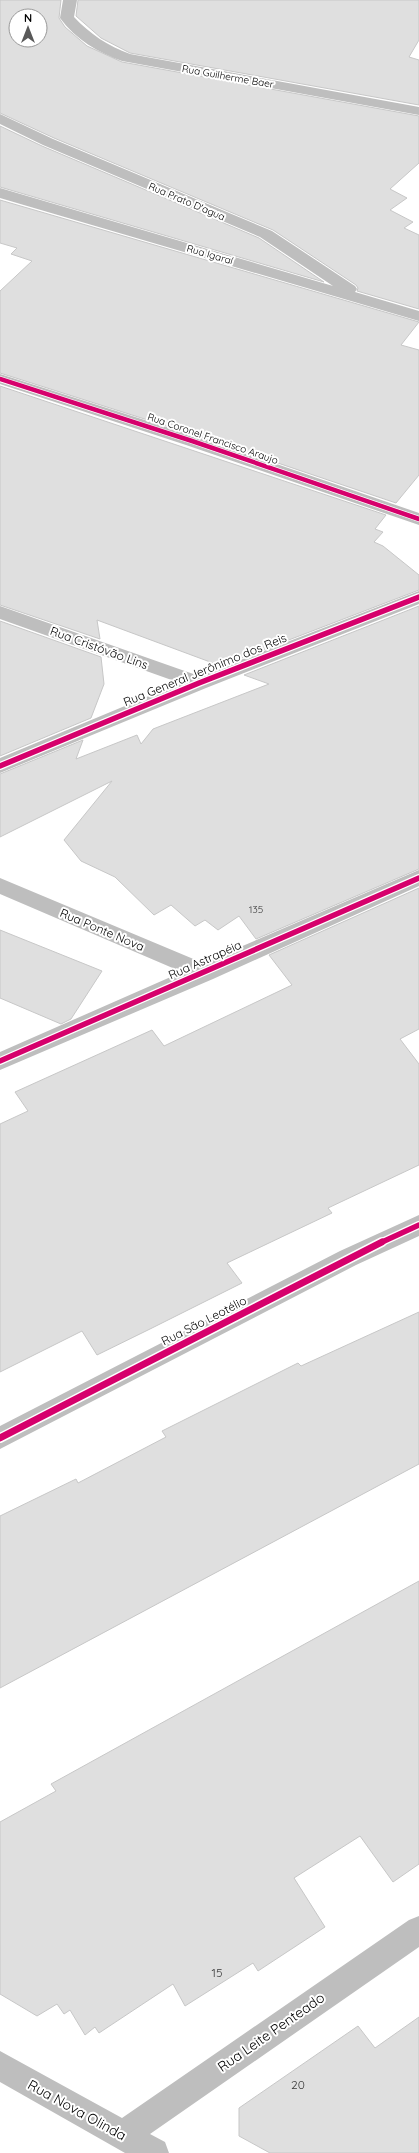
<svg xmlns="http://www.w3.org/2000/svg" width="419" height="2153" font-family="Quicksand,sans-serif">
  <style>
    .building { fill: #dfdfdf; stroke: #c7c7c7; fill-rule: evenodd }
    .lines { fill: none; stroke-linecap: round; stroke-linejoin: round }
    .minor { fill: #bebebe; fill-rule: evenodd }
    .cycleway-far2-casing { stroke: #fff; stroke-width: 6 }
    .cycleway-far1-casing { stroke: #fff; stroke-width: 8 }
    .cycleway-casing { stroke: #fff; stroke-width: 10 }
    .cycleway-far2 { stroke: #d6006c; stroke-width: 4.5 }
    .cycleway-far1 { stroke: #d6006c; stroke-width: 5.5 }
    .cycleway { stroke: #d6006c; stroke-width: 7 }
    .labels { text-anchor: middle; stroke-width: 4; stroke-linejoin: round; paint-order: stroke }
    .far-street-label { font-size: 10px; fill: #000; stroke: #fff }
    .number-label { font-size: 10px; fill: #383838 }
    .street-label { font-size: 12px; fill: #000; stroke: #fff }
    .near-number-label { font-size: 12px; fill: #383838 }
    .near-street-label { font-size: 14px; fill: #000; stroke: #fff }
  </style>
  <rect width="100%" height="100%" fill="#fff"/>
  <!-- building -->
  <g class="building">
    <path d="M0 0H61L59 18 65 27 87 46 122 62 419 116V163L390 189 407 198 390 210 413 222 404 228 419 235V309L357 291 358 288 356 285 273 230 54 138 0 113ZM16 16H40V40H16Z"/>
    <path d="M78 0H419V40L409 57 419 60V105L130 53 101 38 76 16Z"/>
    <path d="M0 126 42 146 259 238 324 282 0 187Z"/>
    <path d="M0 200 419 322 401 345 419 350V475L396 503 198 436 0 373V291L32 261 11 254 17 248 0 243Z"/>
    <path d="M0 386 386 515 375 529 383 532 374 542 383 546 419 575V590L221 666 97 620 100 639 0 605Z"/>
    <path d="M419 606V869L256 939 239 916 218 930 205 920 195 926 171 905 154 915 115 877 81 861 64 840 112 781 0 837V774L83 740 76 759 137 735 141 744 153 729 269 684 244 675Z"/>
    <path d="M0 621 101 657 104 684 91 718 0 756Z"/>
    <path d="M419 888V1029L400 1039 419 1064V1165L328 1208 332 1213 227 1263 242 1283 150 1329 97 1355 82 1331 0 1372V1124L28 1111 15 1092 152 1030 164 1046 292 985 269 955Z"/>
    <path d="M0 930 102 971 71 1019 61 1024 0 998Z"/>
    <path d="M419 1312V1464L0 1688V1516L76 1479 78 1483 166 1437 162 1431 298 1363 301 1366Z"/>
    <path d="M419 1581V1864L393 1882 360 1836 294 1878 325 1927 258 1971 253 1963 185 2006 173 1984 99 2033 95 2027 85 2035 70 2010 64 2014 57 2004 37 2016 0 1994V1822L56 1791 51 1784Z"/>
    <path d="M419 2017V2153H270L239 2136V2108L358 2026 375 2048Z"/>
  </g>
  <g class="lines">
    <!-- minor -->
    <g class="minor">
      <path d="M63 0H77L74 17C90 34 108 46 130 54L419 107V115L122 61C99 53 75 39 60 18Z"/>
      <path d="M0 114 53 139 272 231 355 286 357 289 355 292 419 311V321L0 198V188L333 286 260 237 43 145 0 124Z"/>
      <path d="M0 374 198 437 419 513V525L186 445 0 384Z"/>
      <path d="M419 591V604L206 688 0 773V758L180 683 0 619V606L199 676Z"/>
      <path d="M419 870V886L213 979 0 1070V1052L182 972 0 894V878L203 963Z"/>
      <path d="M419 1215V1236L356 1265 0 1449V1426L340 1251Z"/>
      <path d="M419 1916V1947L150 2134 165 2142 169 2153H125L0 2082V2051L122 2118 409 1920Z"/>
    </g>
    <defs>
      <path id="cycleway-far2" d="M0 379 192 441 419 519"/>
      <g id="cycleway-far1">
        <path d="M0 766 199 683 419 597"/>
        <path d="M0 1061 419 878"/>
        <path d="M380 1243 419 1225"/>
      </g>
      <path id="cycleway" d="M0 1438 382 1242"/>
    </defs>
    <!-- cycleway-far2 casing -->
    <use href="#cycleway-far2" class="cycleway-far2-casing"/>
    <!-- cycleway-far1 casing -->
    <use href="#cycleway-far1" class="cycleway-far1-casing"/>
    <!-- cycleway casing -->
    <use href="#cycleway" class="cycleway-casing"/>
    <!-- cycleway-far2 -->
    <use href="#cycleway-far2" class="cycleway-far2"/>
    <!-- cycleway-far1 -->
    <use href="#cycleway-far1" class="cycleway-far1"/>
    <!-- cycleway -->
    <use href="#cycleway" class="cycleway"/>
  </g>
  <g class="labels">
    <!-- far-street labels -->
    <g class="far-street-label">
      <text transform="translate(228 76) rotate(10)" y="4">Rua Guilherme Baer</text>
      <text transform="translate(187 201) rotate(23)" y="4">Rua Prato D'agua</text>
      <text transform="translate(210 254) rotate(16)" y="4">Rua Igaraí</text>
      <text transform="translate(213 438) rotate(19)" y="4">Rua Coronel Francisco Araujo</text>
    </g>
    <!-- number labels -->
    <g class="number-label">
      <text x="256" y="913">135</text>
    </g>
    <!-- street labels -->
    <g class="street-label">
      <text transform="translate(99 648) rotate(20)" y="4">Rua Cristóvão Lins</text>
      <text transform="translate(205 670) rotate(-22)" y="4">Rua General Jerônimo dos Reis</text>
      <text transform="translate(102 930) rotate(23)" y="4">Rua Ponte Nova</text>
      <text transform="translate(205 960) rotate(-24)" y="4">Rua Astrapéia</text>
      <text transform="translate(204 1321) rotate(-27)" y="4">Rua São Leotélio</text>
    </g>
    <!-- near-number labels -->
    <g class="near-number-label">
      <text x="217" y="1977">15</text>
      <text x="298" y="2089">20</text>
    </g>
    <!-- near-street labels -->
    <g class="near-street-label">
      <text transform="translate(271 2032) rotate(-35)" y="5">Rua Leite Penteado</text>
      <text transform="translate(77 2110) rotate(29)" y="5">Rua Nova Olinda</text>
    </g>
  </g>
  <!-- north arrow -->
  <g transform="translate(28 28)"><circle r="19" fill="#ffffff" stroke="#999999"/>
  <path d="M0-3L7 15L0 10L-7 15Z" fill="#595959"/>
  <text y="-6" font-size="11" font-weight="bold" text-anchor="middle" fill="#000000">N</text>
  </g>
</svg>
